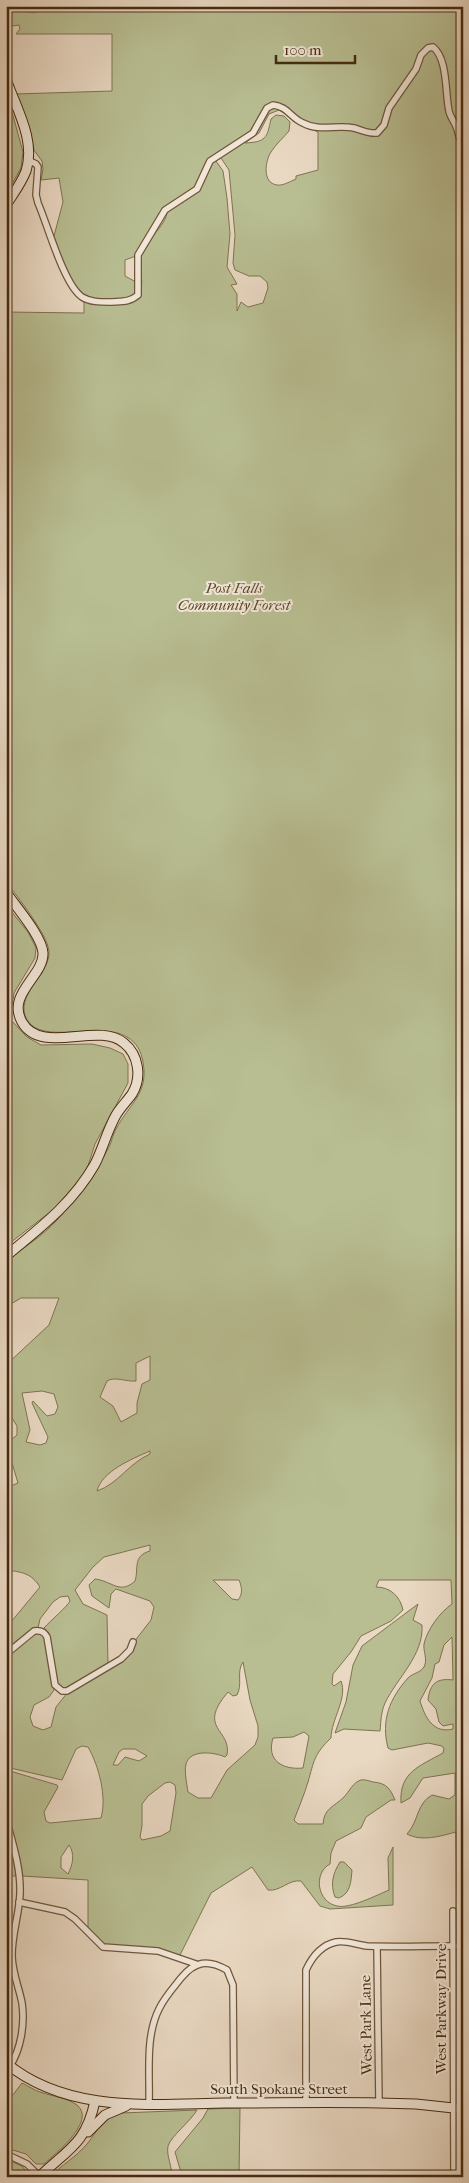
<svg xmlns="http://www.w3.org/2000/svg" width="469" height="2183" font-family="'IM FELL French Canon',serif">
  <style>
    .green { fill: #b8be92; stroke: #7f7451; fill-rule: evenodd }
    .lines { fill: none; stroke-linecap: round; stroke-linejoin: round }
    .street-casing { stroke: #6f563c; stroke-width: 8 }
    .secondary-casing { stroke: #462b10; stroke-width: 11 }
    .street { stroke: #f1e6d7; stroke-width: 5.5 }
    .secondary { stroke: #f1e6d7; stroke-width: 9 }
    .labels { text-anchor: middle; stroke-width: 4; stroke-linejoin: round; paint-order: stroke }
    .park-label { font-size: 15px; font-style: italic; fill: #5d482a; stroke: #f1e6d7 }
    .street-label { font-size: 15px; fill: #462b10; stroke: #f1e6d7 }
  </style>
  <rect width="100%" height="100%" fill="#e9d8c2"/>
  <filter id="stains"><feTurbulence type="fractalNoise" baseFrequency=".004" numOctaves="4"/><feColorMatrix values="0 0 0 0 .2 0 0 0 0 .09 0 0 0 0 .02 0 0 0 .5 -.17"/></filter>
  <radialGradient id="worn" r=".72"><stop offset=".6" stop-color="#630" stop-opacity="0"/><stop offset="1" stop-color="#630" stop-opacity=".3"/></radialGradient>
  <!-- green -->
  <g class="green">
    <path d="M45 6H463V2104L459 2103 456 1832C441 1836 422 1842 407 1834 419 1821 416 1804 432 1795L449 1799 455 1795V1773L423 1778 410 1798 401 1803C399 1772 420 1766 443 1753L444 1749 442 1746 428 1743 392 1750 388 1748C381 1721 389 1699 408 1678 413 1673 420 1673 424 1667 428 1659 423 1652 424 1644 427 1630 440 1612 452 1604L451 1580H379L376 1587C390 1587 400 1596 403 1610L391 1621 361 1636 351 1652 333 1674 332 1684 334 1686 341 1681C348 1698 331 1720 331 1738 314 1754 314 1761 308 1782 304 1795 299 1807 294 1820L298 1824H323C324 1808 334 1807 344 1797 349 1792 353 1782 361 1780 364 1779 369 1781 373 1782 386 1783 390 1788 395 1800H391L366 1817 361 1828 336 1841 331 1853 330 1864C313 1873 317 1902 337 1906 350 1909 377 1895 389 1890L388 1858 393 1847V1905L330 1909 320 1906 301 1881C289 1879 280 1892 268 1890L252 1867 211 1893 180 1955 157 1949 104 1945 88 1930V1880L22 1876 6 1812V1771H10L57 1785 58 1787 44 1812 46 1821 50 1823 101 1818C107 1797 99 1766 88 1747L82 1746 76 1749 62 1780 6 1767V1656L35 1633 43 1634 45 1638 54 1690 49 1697 34 1705 30 1717 33 1726 43 1730 51 1727 56 1707 68 1692 127 1657 134 1642 151 1620 154 1607 150 1601 116 1589 111 1594 109 1608 92 1596 89 1585 95 1579C112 1581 120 1595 135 1581 139 1569 132 1556 150 1551V1545L104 1557 93 1567 75 1590 83 1604 107 1615 108 1664 67 1689H62L56 1685 49 1636 44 1628C50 1621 67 1607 70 1601L68 1596 60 1597 53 1602 40 1619 38 1628 6 1652V1628L40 1587C31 1573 22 1572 6 1570V1488L18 1483 12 1463 6 1457V1444L17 1435V1426L6 1409V1365L49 1325 59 1298H21L6 1307V1260C23 1248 43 1236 57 1220 76 1198 96 1173 109 1147 112 1141 113 1134 116 1129 129 1104 149 1094 143 1062 141 1051 137 1043 127 1037 100 1020 43 1046 27 1020 13 995 51 974 49 951 47 933 17 897 6 881V312L84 313V302C95 304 126 307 134 301 148 292 138 270 141 256 145 237 170 226 167 206L159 213 136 256 125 260V276L136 282 137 293 127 300H98L84 295 72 281 64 266 54 236 63 202 59 178 41 180 43 169 42 161 34 150 27 123 15 94 112 91V34H16L20 29 19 25 6 27V12C11 13 14 11 18 11 29 10 35 18 45 6ZM279 110 286 114 293 121 318 132V170L296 176V179C291 181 283 186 277 185 262 183 265 161 271 152 276 144 284 137 289 131L290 122 284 116 276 115 271 119C267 138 266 142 245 143L259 133 269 114ZM221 158 229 170 235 235 233 263 235 270 249 276H260L267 282 268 288 263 303 248 307 241 302 237 311V294L231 285 237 284 227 267 230 234 227 198 223 171 216 161ZM150 1356V1380L142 1384 137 1403V1413L121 1422 113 1406 100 1397 107 1381C115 1376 126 1382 136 1381V1363ZM42 1391 54 1394 58 1407 55 1414 47 1416 33 1401 32 1403 48 1437 46 1443 40 1445 26 1442 30 1430 22 1393ZM150 1451V1454C129 1463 118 1484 97 1491 102 1471 132 1459 150 1451ZM213 1580H239C242 1587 243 1594 238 1600L232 1599ZM452 1637 453 1680C437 1678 430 1683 428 1700L436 1709 439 1722 443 1726 453 1724V1729C433 1734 425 1717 420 1701L432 1678 435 1664 439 1662 444 1645ZM243 1662 250 1700 258 1726V1737L255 1745 227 1770 211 1798H198L188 1792C187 1784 184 1772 186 1764 190 1749 214 1752 225 1757L227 1755C232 1729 196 1729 228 1692L233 1696 237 1695C243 1684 236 1672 243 1662ZM304 1732 309 1736 303 1768C283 1770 266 1761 273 1738L293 1737ZM123 1749H135L147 1756 139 1761 125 1757 118 1765H113L119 1752ZM170 1782 175 1785 176 1793 170 1831 161 1836 142 1840 140 1837 142 1826V1804L148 1796 165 1783ZM69 1845C75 1854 73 1864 68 1874L61 1868V1857Z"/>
    <path d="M6 90 23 152 21 168 6 195Z"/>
    <path d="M11 911 28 932 36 948 35 958 14 993 10 1019 27 1037 41 1045 92 1044 110 1048 123 1054 128 1064V1083L95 1144 86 1172 70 1193 54 1209 6 1246V913Z"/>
    <path d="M418 1604 413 1620 422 1625C424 1655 397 1678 385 1703 381 1712 381 1721 380 1731L344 1729 335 1733 346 1702 353 1665 362 1646Z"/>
    <path d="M6 1829 17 1876H6Z"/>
    <path d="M340 1862H344L352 1870C351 1881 351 1893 339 1898L335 1897C330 1884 333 1873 340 1862Z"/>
    <path d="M22 2083C28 2086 34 2090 40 2092 51 2096 68 2098 77 2105 97 2121 55 2154 44 2164H36L26 2154 6 2148V2104Z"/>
    <path d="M240 2108 239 2177H186L180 2169 175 2152 203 2118 208 2109Z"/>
    <path d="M197 2110C191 2121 171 2136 168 2146 166 2157 173 2166 171 2177H49C61 2166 77 2156 87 2144 100 2128 100 2120 121 2113Z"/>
    <path d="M6 2159 22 2166 28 2174 27 2177H6Z"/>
    <rect x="390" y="2171" width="60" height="6"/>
  </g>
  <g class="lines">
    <defs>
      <g id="street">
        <path d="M28 160 36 164 38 167 36 195 38 203C48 226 64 285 82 297 90 302 100 302 109 302 120 301 129 303 138 295V255L165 210 197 189 210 161 253 133 267 108 273 105C287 106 291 118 303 123 319 132 338 124 354 128 362 130 368 134 377 133L384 125 389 108 416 69 421 55 428 48 433 47C448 59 445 93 449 111 450 117 455 122 457 129 459 134 458 139 463 142"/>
        <path d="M6 1654 34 1631C40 1630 44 1631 47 1637L55 1685 62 1691H67L121 1659 130 1650 133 1642"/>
        <path d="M6 1819C13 1844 21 1869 20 1894 19 1915 12 1934 12 1955 12 1972 19 1987 22 2003 25 2024 21 2049 10 2066"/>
        <path d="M19 1902 65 1912 75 1919 103 1947 158 1951 196 1964"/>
        <path d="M453 1911 454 2177"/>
        <path d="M377 1947 379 2103"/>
        <path d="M306 2102V1970C312 1957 322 1945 336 1942 346 1940 357 1945 367 1946 396 1947 425 1946 454 1946"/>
        <path d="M149 2104C150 2073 145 2037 159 2009 164 1998 173 1988 181 1978 195 1961 208 1959 227 1970L233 1985 234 2103"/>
        <path d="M6 2154 27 2164 39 2176"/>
      </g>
      <g id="secondary">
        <path d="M6 79C16 108 36 140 26 171 21 184 13 194 6 205"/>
        <path d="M6 892C16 907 42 936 43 953 44 976 6 994 22 1022 41 1056 98 1021 124 1043 139 1055 142 1078 132 1094 127 1101 120 1108 116 1115 107 1131 103 1148 95 1164 73 1203 40 1228 6 1256"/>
        <path d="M6 2063C68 2114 152 2104 226 2103 277 2103 328 2102 379 2103L416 2104 463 2109"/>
        <path d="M88 2132 105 2115 126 2106"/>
        <path d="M39 2177C68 2149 86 2144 95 2101"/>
      </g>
    </defs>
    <!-- street casing -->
    <use href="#street" class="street-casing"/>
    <!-- secondary casing -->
    <use href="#secondary" class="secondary-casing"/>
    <!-- street -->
    <use href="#street" class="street"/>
    <!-- secondary -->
    <use href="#secondary" class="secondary"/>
  </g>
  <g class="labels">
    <!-- park labels -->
    <g class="park-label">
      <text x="234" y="593">Post Falls<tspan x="234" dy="17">Community Forest</tspan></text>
    </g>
    <!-- street labels -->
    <g class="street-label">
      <text transform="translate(441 2009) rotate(-90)" y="5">West Parkway Drive</text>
      <text transform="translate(366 2025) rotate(-91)" y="5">West Park Lane</text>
      <text x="279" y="2094">South Spokane Street</text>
    </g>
  </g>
  <!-- margin -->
  <rect width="469" height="2183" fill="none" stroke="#e9d8c2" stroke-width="25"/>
  <rect x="8" y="8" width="454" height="2168" fill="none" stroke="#462b10" stroke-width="2.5"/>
  <rect x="12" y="12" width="444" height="2158" fill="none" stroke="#462b10"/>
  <!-- scale -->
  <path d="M276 55v8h79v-8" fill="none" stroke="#462b10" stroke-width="2.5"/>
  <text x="284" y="55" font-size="15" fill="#462b10" stroke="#f1e6d7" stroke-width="4" paint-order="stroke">100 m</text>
  <rect width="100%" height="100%" filter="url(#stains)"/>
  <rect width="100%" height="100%" fill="url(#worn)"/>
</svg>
